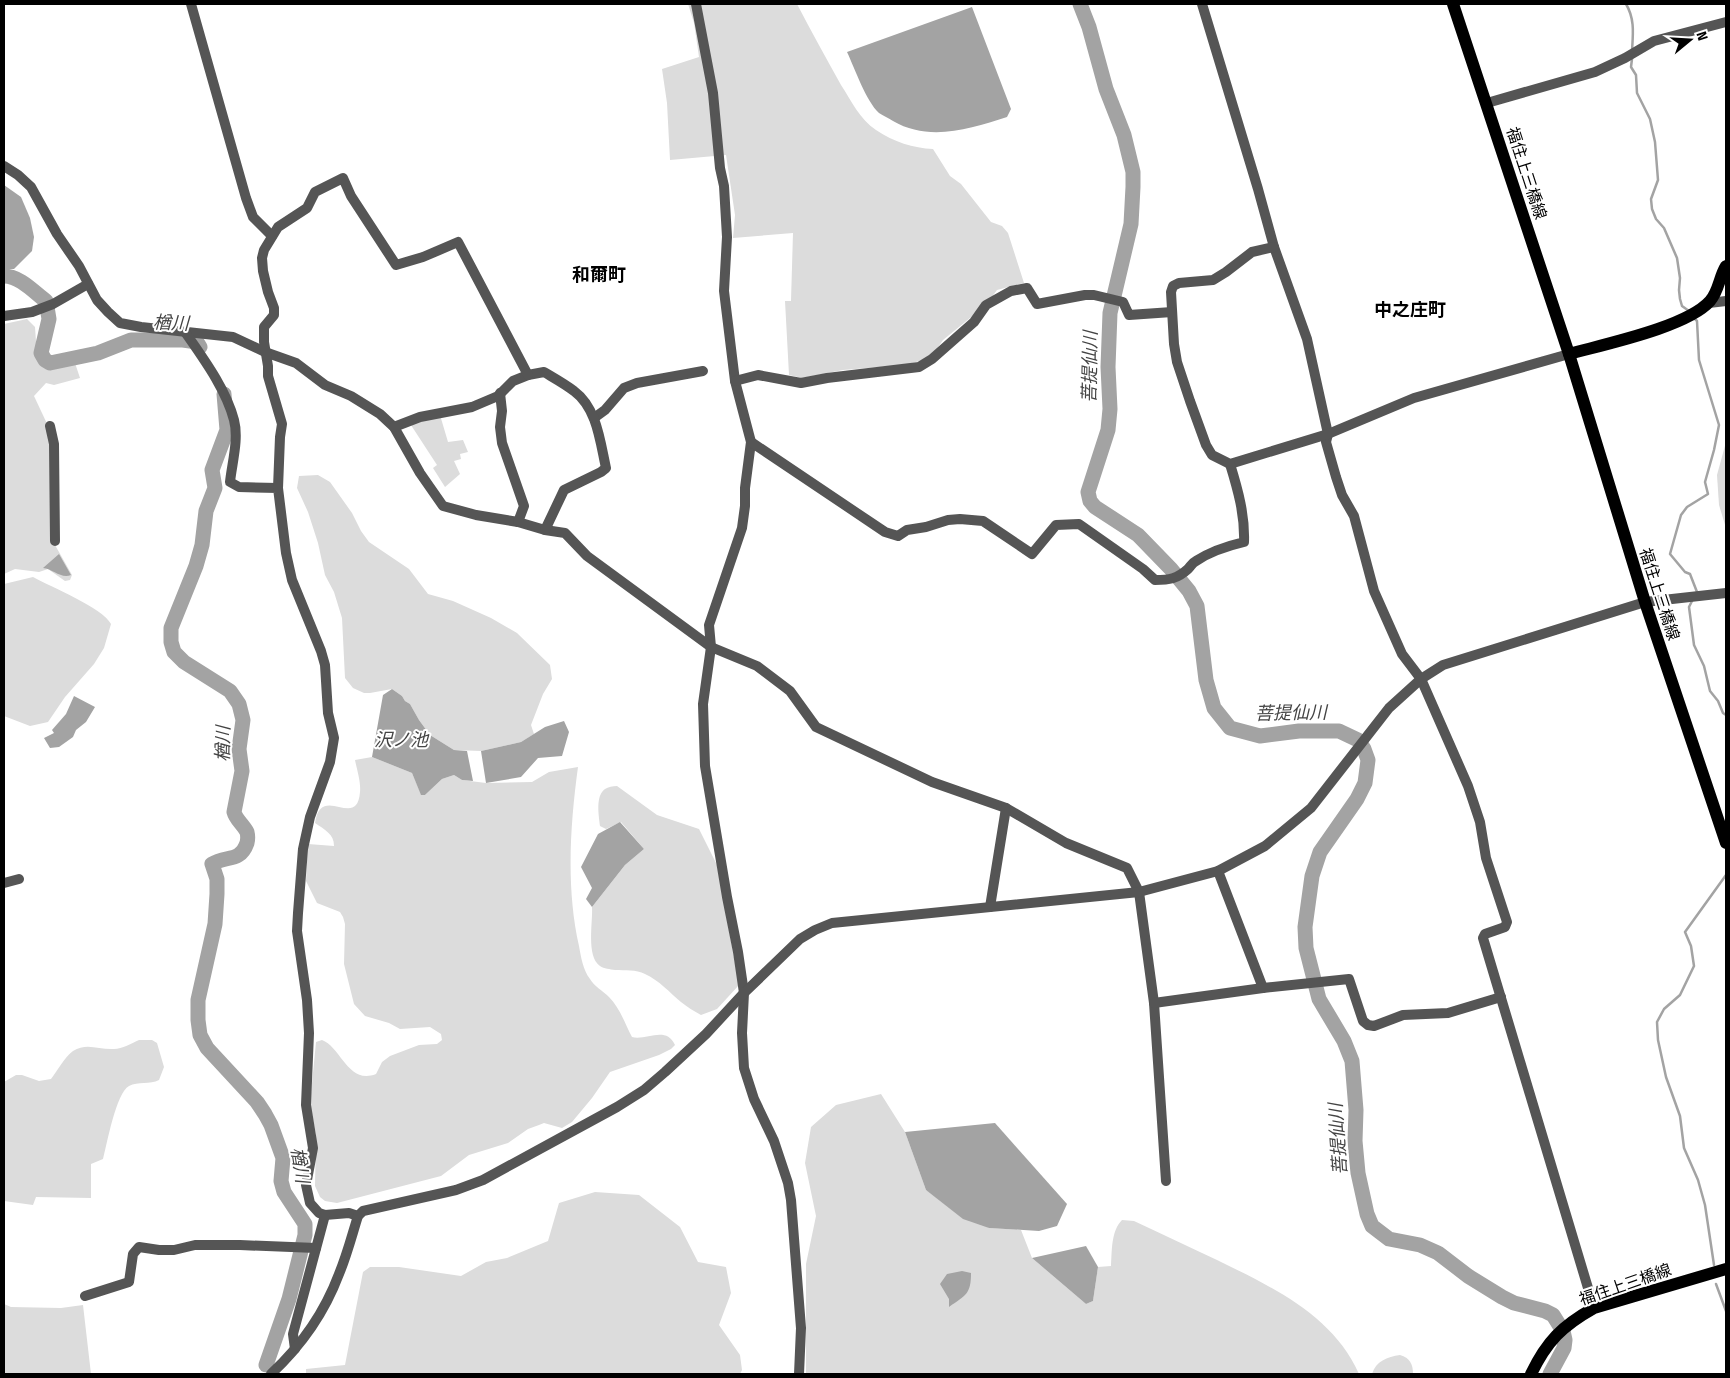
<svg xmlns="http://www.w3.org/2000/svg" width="1730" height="1378" font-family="'Fira Sans Condensed','Noto Sans JP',sans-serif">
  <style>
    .green { fill: #dcdcdc }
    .water { fill: #a3a3a3 }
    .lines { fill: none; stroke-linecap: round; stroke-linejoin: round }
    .stream { stroke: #a3a3a3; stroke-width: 2.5 }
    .river { stroke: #a3a3a3; stroke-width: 15 }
    .minor { stroke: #555; stroke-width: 10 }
    .major { stroke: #000; stroke-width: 12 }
    .labels { text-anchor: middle; stroke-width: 4; stroke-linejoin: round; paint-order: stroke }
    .street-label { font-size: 16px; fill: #000; stroke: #fff }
    .neighbourhood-label { font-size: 18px; font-weight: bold; fill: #000; stroke: #fff }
    .water-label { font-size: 18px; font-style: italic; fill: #444; stroke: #fff }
  </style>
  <rect width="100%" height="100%" fill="#fff"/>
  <!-- green -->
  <g class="green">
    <path d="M688 4H797C811 31 826 58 841 85 851 100 860 120 876 130 894 142 913 148 933 149L950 176 961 184 991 222 1002 226 1008 233 1024 283 997 290 986 305 943 340 936 350 923 360 905 365 843 370 802 378 789 375 785 301H791L793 233 733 238 735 215 726 155 670 160 667 103 662 69 699 57 694 23Z"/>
    <path d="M27 319 35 327 37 356 52 369 75 363 80 378 54 385 46 383 34 396 49 428 55 545 72 575 70 580 65 581 48 569 39 572 15 569 4 574V324Z"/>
    <path d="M440 415 448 442 463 440 468 452 460 454 461 459 454 461 460 474 445 487 433 468 437 465 409 422Z"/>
    <path d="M1726 442V528L1719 505 1717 475Z"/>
    <path d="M318 475 330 482 352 513 361 531 369 542 409 569 428 594 453 601 491 618 517 633 550 665 552 679 543 694 531 725 534 734 521 742 481 751 454 750 430 735 419 720 410 704 405 701 402 696 392 689 370 693H364L353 688 345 678 342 618 334 592 325 575 318 543 308 512 297 488 299 476Z"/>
    <path d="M33 577C51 587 103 608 111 624L104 648 94 664 65 697 48 722 30 726 4 716V584Z"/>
    <path d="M372 757 412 773 421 794 425 795 442 779 454 775 462 780 486 783 532 782 549 772 578 767C570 826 566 888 579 946 581 957 583 970 590 979 594 986 603 991 609 997 620 1008 625 1024 632 1037 646 1041 666 1025 675 1045L671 1049 659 1055 610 1072 592 1098 572 1122 562 1128 544 1123 539 1125 528 1129 508 1143 469 1155 441 1176 337 1203 325 1201 320 1197 315 1186 316 1134 310 1104 316 1042 322 1040C341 1047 348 1085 376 1074L382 1062 390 1056 419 1045 437 1044 442 1040 441 1034 430 1027 400 1029 389 1023 365 1016 354 1004 344 964 345 924 343 917 340 912 317 903 306 881 308 844 334 846C334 834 325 830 315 823 321 782 357 831 360 792 361 782 357 770 355 760Z"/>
    <path d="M617 786 657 815 699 829 717 865 739 985 717 1009 701 1015C694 1011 687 1007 681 1002 669 992 660 981 645 974 636 969 625 971 615 970 610 969 604 969 600 966 586 956 593 922 592 907L625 865 644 849 621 822 606 829 600 826C599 816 595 796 605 789 608 787 613 786 617 786Z"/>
    <path d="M139 1040H152L157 1043 164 1067 159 1080C150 1085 138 1081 129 1086 116 1093 107 1144 103 1159L91 1164V1198L36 1197 33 1205 4 1201V1082L16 1075H22L39 1081 51 1079C58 1070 64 1058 73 1051 87 1042 99 1050 114 1049 122 1049 132 1043 139 1040Z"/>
    <path d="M881 1094 905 1132 926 1190 989 1228 1021 1230 1032 1258 1086 1304 1093 1301 1098 1267 1111 1266C1112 1251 1111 1231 1122 1220L1134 1221C1162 1234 1189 1247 1217 1260 1272 1287 1333 1315 1359 1374H806V1264L816 1216 805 1163 811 1127 836 1105Z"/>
    <path d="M595 1192 639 1195 680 1227 698 1262 726 1267 731 1293 719 1325 740 1355 742 1370 740 1374H306V1369L345 1365 363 1272 370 1267H399L461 1276 486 1262 507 1258 548 1241 559 1203Z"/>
    <path d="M4 1304 11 1307 61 1308 83 1305 91 1374H4Z"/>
    <path d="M1400 1355C1410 1358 1413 1364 1413 1374H1372C1376 1361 1387 1357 1400 1355Z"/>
  </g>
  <!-- water -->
  <g class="water">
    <path d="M972 7 1011 109 1007 117C970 129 929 142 893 121 889 118 883 116 879 113 866 101 855 69 847 52Z"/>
    <path d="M4 185 21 197 30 218 34 237 32 251 14 269H4Z"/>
    <path d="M59 554 71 575C61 579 53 569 43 568Z"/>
    <path d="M392 689 402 696 405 701 410 704 419 720 430 735 454 750 467 751 473 781 462 780 454 775 442 779 425 795H421L412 773 372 757 383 695Z"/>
    <path d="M74 696 95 707 86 722 76 730 73 737 59 747 50 748 44 738 54 733 52 730 66 714Z"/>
    <path d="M564 721 569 732 562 756 538 758 521 777 486 783 481 751 521 742 545 727Z"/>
    <path d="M620 822 644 849 625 865 592 907 586 899 592 888 581 867 598 834Z"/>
    <path d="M995 1123 1067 1204 1057 1226 1039 1231 989 1228 963 1219 926 1190 905 1132Z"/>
    <path d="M1086 1246 1098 1267 1093 1301 1086 1304 1032 1258Z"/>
    <path d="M962 1271 971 1273C971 1294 966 1295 949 1307V1299L940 1284 947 1274Z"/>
  </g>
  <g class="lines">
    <!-- stream -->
    <g class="stream">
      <path d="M1626 4C1635 19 1633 34 1632 51"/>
      <path d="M1632 59 1631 67 1636 75 1637 93 1650 119 1655 142 1658 180 1651 199 1652 209 1656 219 1664 228 1677 258 1680 278 1679 290 1680 299 1682 306 1689 311"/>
      <path d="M1695 319 1697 321 1699 360 1719 425 1714 450 1705 482 1708 494 1687 507 1681 515 1670 554 1685 572 1690 574 1697 592"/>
      <path d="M1693 599 1689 607 1694 645 1704 666 1710 691 1718 701 1723 713 1726 715"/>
      <path d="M1714 1265 1705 1205 1698 1180 1684 1148 1680 1116 1666 1077 1658 1040 1657 1022 1664 1009 1680 995 1694 966 1691 946 1685 932 1726 875"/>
      <path d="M1716 1284 1726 1311"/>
    </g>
    <!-- river -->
    <g class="river">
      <path d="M1080 4 1089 27 1106 89 1124 135 1133 172V187L1131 224 1110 313 1108 367 1110 409 1108 430 1088 492 1090 501 1095 507 1138 535 1171 569 1189 591 1197 606 1206 680 1214 708 1230 728 1260 736 1299 731H1339L1358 740 1364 749 1368 760 1365 783 1357 799 1320 852 1312 876 1305 927 1306 948 1319 999 1344 1041 1352 1061 1356 1110 1355 1141 1358 1173 1367 1214 1372 1226 1389 1239 1420 1245 1438 1253 1468 1276 1502 1297 1514 1303 1545 1311 1553 1315 1563 1331 1565 1340 1564 1348 1550 1374"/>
      <path d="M4 276C20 276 34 292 46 301L49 319 41 353 45 360 50 363 98 353 131 340H183L197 342 200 347"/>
      <path d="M224 394 227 430 212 470 215 488 206 511 202 545 196 566 171 628V642L174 652 184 662 230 691 239 704 243 720 239 749 242 771 234 812C236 820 243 824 247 832 248 836 248 839 247 843 240 863 226 855 212 864L217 879V894L215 924 198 1000V1020L200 1035 207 1048 257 1102 265 1114 271 1125 283 1158 281 1181 284 1192 305 1224V1235L289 1299 266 1365"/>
    </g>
    <!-- minor -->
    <g class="minor">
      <path d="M191 4 246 198 253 217 272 236"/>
      <path d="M696 4 713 93 720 168 724 186 727 237 724 291 735 381 751 442 745 488V506L742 528 709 625 711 647 703 704 705 766 727 897 738 952 744 993 742 1033 744 1068 754 1099 774 1141 788 1183 791 1200 801 1328 799 1374"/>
      <path d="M1202 4 1258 189 1274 247 1307 339 1328 434 1326 442 1336 477 1342 495 1354 516 1374 591 1402 654 1421 679 1468 786 1480 822 1486 858 1507 922 1505 927 1485 934 1483 938 1594 1308"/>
      <path d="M1487 103 1595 72 1625 58 1654 41 1726 22"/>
      <path d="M4 166 18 175 31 187 57 234 79 266 97 300 108 312 120 323 141 327 233 337 265 352 296 363 325 385 351 396 380 414 394 427 420 473 443 506 476 515 518 522 545 530 565 533 587 556 711 647 757 666 790 691 816 727 932 782 1006 808 1066 843 1127 868 1139 892 1154 1003 1166 1181"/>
      <path d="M1274 247 1252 252 1226 272 1213 280 1179 283 1173 286 1171 292 1174 344 1177 362 1190 401 1206 445 1212 455 1230 464 1328 434 1414 398 1569 354"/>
      <path d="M1709 303 1726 301"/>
      <path d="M4 316 32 312 53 304 88 284"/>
      <path d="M185 332C203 358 226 389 234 420 239 439 232 463 230 482L239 487 278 488 286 553 292 580 321 651 325 665 328 713 334 738 330 762 310 817 303 849 298 913 297 931 307 1000 309 1033 306 1105 313 1148 306 1185 310 1203 319 1213 325 1215 349 1213 358 1216"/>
      <path d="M735 381 758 375 801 383 827 378 919 367 932 359 974 322 986 305 1011 291 1027 288 1037 304 1085 295H1094L1123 302 1129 315 1172 312"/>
      <path d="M500 393 502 411 500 427 502 443 524 506 518 522"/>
      <path d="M594 418 605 410 624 388 637 383 703 371"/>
      <path d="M50 426 54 444 55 541"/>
      <path d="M394 427 420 417 472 407 498 396 513 381 528 375 544 372C554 378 565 384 574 391 597 408 600 441 606 468L601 472 564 490 545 530"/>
      <path d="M751 442 885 532 898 536 907 530 926 527 948 520 960 519 983 521 1032 554 1056 525 1079 524 1143 569 1155 580C1169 580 1177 579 1188 569 1191 566 1192 563 1196 561 1211 551 1227 546 1244 542 1245 515 1238 490 1230 464"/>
      <path d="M278 488 280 437 282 424 268 376V366L264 342V327L274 315V308L268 292 263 271 262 258 264 250 278 227 307 208 315 192 343 178 351 196 396 265 423 257 458 242 528 375"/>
      <path d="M1218 871 1263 988"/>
      <path d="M4 883 19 879"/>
      <path d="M990 907 1006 808"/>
      <path d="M1154 1003 1263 988 1349 979 1363 1021 1368 1025 1374 1026 1403 1015 1448 1013 1501 997"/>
      <path d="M85 1296 129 1282 133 1254 139 1247 159 1250H174L195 1245H240L316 1248"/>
      <path d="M295 1349 293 1334 325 1215"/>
      <path d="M271 1374C301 1346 324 1314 339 1274 347 1255 352 1235 358 1216L363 1211 456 1190 483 1180 617 1107 644 1090 665 1072 706 1034 744 993 800 939 815 930 832 923 1139 892 1218 871 1265 846 1311 808 1389 708 1421 679 1443 665 1645 602 1726 593"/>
    </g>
    <!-- major -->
    <g class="major">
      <path d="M1453 4 1569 354 1645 602 1726 843"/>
      <path d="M1569 354C1605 344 1687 327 1710 301 1719 291 1719 277 1726 266"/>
      <path d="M1531 1374C1547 1341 1562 1326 1594 1308L1726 1269"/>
    </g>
  </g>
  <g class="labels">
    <!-- street labels -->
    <g class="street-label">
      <text transform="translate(1527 173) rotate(72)" y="6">福住上三橋線</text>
      <text transform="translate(1660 594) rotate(72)" y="6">福住上三橋線</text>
      <text transform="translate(1625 1284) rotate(-19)" y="6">福住上三橋線</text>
    </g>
    <!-- neighbourhood labels -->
    <g class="neighbourhood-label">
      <text x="599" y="281">和爾町</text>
      <text x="1410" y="316">中之庄町</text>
    </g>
    <!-- water labels -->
    <g class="water-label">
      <text transform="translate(171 323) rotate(2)" y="6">楢川</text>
      <text transform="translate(1090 367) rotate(-89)" y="6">菩提仙川</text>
      <text transform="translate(1291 713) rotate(-1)" y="6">菩提仙川</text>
      <text x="401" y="746">沢ノ池</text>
      <text transform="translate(223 744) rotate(-89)" y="6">楢川</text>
      <text transform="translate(1338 1139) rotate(-94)" y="6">菩提仙川</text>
      <text transform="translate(300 1165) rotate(81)" y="6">楢川</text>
    </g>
  </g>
  <!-- border -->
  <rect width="1730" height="1378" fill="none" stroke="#000000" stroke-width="10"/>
  <!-- north arrow -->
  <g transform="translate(1690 40) rotate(72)" stroke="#ffffff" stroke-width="4" paint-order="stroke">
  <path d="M0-4L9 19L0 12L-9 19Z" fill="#000000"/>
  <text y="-8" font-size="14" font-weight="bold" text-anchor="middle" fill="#000000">N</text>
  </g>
</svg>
